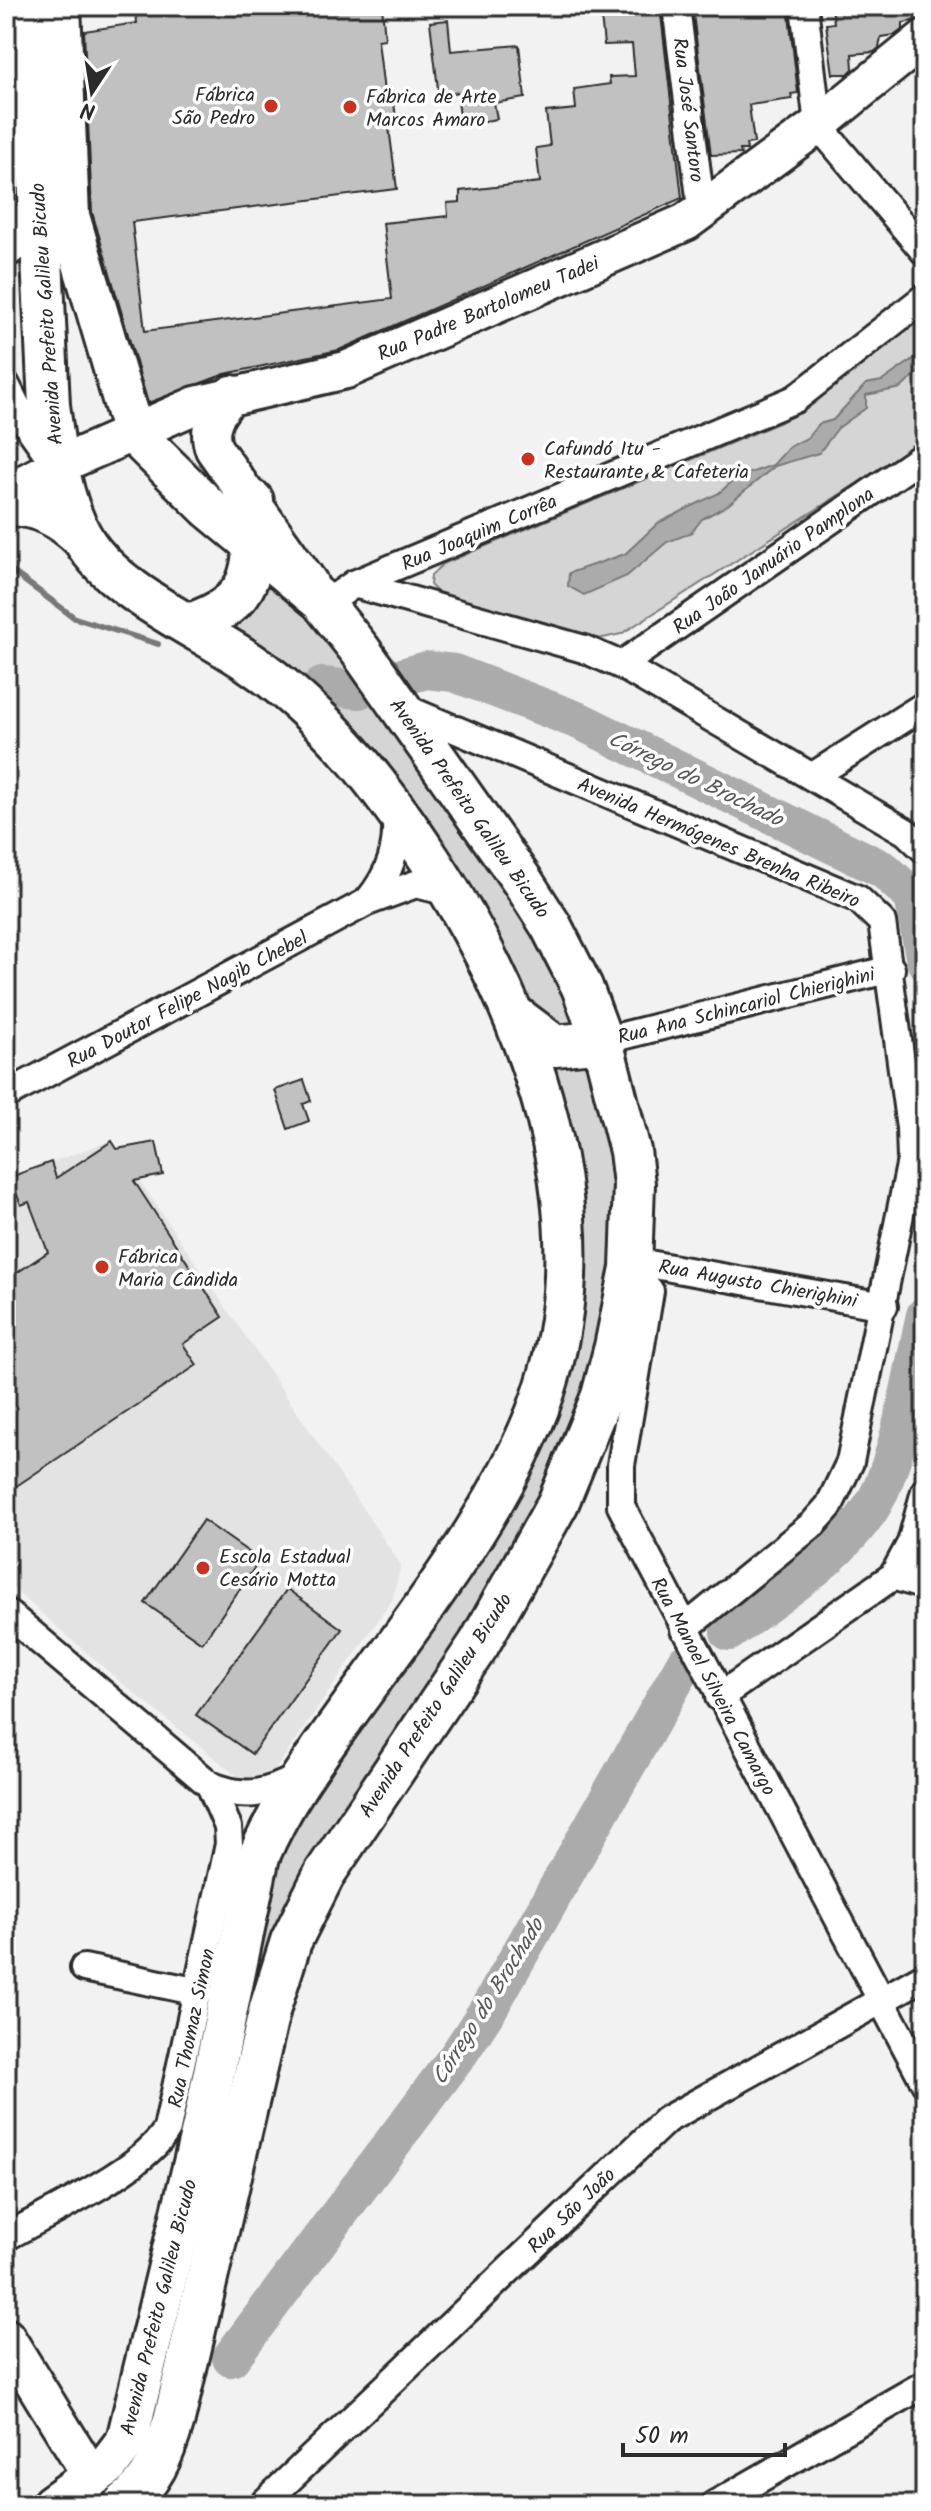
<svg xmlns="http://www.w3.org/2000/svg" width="931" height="2511" font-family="Kalam,sans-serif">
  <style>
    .built { fill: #e3e3e3 }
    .green { fill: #d5d5d5; stroke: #808080; stroke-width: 2 }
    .water { fill: #ababab; stroke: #787878; stroke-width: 2 }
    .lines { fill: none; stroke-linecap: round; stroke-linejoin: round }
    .stream { stroke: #787878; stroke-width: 6 }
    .river { stroke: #ababab; stroke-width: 38 }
    .building { fill: #c1c1c1; stroke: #2b2b2b; stroke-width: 2 }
    .street-casing { stroke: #2b2b2b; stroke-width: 32 }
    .secondary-casing { stroke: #2b2b2b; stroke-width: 42 }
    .primary-casing { stroke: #2b2b2b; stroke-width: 46 }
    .street { stroke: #fff; stroke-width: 26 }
    .secondary { stroke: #fff; stroke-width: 36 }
    .primary { stroke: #fff; stroke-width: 40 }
    .poi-dot { fill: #c8321e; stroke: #fff; stroke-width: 3 }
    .labels { text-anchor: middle; stroke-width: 7; stroke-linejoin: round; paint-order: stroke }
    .poi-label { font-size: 20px; fill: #2b2b2b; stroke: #fff; text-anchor: start }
    .street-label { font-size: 20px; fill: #2b2b2b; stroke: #fff }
    .water-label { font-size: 22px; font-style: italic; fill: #585858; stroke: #fff }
  </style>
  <rect width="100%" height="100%" fill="#f2f2f2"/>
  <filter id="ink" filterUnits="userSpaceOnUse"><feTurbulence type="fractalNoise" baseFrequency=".0125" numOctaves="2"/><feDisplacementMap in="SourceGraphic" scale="16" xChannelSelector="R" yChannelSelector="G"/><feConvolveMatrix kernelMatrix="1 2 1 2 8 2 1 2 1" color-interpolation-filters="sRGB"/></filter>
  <g filter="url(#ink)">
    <!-- built -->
    <path class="built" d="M112 1140 401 1565 392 1600 273 1773 262 1780 249 1781 238 1777 118 1680 6 1582V1179Z"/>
    <!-- green -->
    <g class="green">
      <path d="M925 314V440L621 634 594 640 574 637 439 594 430 585 431 575 443 564 781 422 812 403Z"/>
      <path d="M268 572 292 591 549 941 613 1143 616 1252 599 1349 544 1508 347 1815 153 2449 111 2491 273 1870 304 1805 386 1690 573 1351 509 972 223 626C252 618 259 598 268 572Z"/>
    </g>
    <!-- water -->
    <path class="water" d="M925 355V366L901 388 866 395V408L838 428 819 453 775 466 728 505 702 519 691 533 667 542 627 576 584 595 568 586 569 573 625 554 658 523 719 493 736 478 773 465 789 447 807 438 819 424 833 420 866 384 882 381 918 356Z"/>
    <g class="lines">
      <!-- stream -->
      <path class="stream" d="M6 567 75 618 158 644"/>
      <!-- river -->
      <g class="river">
        <path d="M405 676 427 670 454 673 582 722 884 870 913 897 925 961"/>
        <path d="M322 686 359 690"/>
        <path d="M729 1632C778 1595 837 1560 871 1508 898 1467 913 1366 925 1315"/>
        <path d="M231 2358 459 2054 489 2008 685 1663"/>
      </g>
    </g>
    <!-- building -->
    <g class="building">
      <path d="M135 6H382L385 39 378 40 384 92H393L396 120H388L397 189 132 222 145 331 392 299 383 223 448 216 447 203 460 202V191L540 182 536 148 550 146 546 112 576 109 574 89 610 84 609 77 635 76 632 44 604 45 600 6H660L682 198 339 350 225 374 148 403 92 212 84 31 137 23Z"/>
      <path d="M692 6H788L798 93 791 94 792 99 749 105 754 143 746 144 747 150H740L741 154 711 155Z"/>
      <path d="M832 6H925V18L903 23V29L895 35 881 37 879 48 874 52 852 54 853 69 848 74H833L826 24 834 23Z"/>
      <path d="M448 20 451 51 519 45 525 98 494 103 497 119 461 125 457 92 439 97 430 22Z"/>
      <path d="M304 1080 311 1101 303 1104 309 1121 288 1129 275 1090Z"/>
      <path d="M112 1141 117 1149 156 1142 163 1175 134 1181 223 1317 183 1344 197 1365 6 1493V1280L48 1252 29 1202 21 1205 10 1177 51 1162 56 1178Z"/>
      <path d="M203 1520 260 1560 202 1643 145 1603Z"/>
      <path d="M287 1589 342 1629 252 1754 196 1715Z"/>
    </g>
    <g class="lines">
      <defs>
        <g id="street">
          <path d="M676 6 702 213"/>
          <path d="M804 6 818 125 925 252"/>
          <path d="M6 385 25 422 52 460"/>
          <path d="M354 584 584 649 621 665 906 832 925 850"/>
          <path d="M324 605 354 584 795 399 925 297"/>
          <path d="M621 665 925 455"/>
          <path d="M402 707 858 899 882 922 910 1128 911 1160 850 1462 829 1506 813 1524 684 1629"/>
          <path d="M813 776 925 705"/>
          <path d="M368 901C391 873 398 849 396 813"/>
          <path d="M602 1041 891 969"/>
          <path d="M6 1095 367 902 416 884 453 893"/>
          <path d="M632 1261 884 1306"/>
          <path d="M631 1268 650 1291 621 1465V1506L925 2083"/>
          <path d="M893 1576 925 1586"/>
          <path d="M6 1612 210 1785C245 1800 267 1794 299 1777"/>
          <path d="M719 1697 893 1576 911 1543 925 1491"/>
          <path d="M84 1968 199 1992"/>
          <path d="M6 2237C48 2213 145 2169 167 2129L229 1844 228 1827 210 1785"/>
          <path d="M262 2505 666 2120 925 1976"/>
          <path d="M714 2505 925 2384"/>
        </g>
        <g id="secondary">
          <path d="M232 394C218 411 205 426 214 449L309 583"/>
          <path d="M6 493 57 466 196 405 346 370 686 222 818 125 925 38"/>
          <path d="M6 2337 92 2477"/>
        </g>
        <g id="primary">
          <path d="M30 6 49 405C55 449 60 499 83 539 114 592 199 628 249 662 273 678 295 697 316 717 356 754 390 800 420 845 521 994 601 1194 549 1376 518 1486 423 1609 355 1702 319 1752 283 1799 259 1856L202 2130 127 2440 108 2465 52 2505"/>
          <path d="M60 6 69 216 133 433 208 507 321 601 360 650 523 882 551 926 582 987 602 1041 630 1151 634 1184 631 1268 615 1347 602 1396 558 1503 479 1644 325 1873 291 1941 270 2008 174 2420C164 2454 152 2484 123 2505"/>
          <path d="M6 246 39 211"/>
          <path d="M6 505C37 504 62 518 83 539"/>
          <path d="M189 624C259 601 254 567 253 501"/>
          <path d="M515 1016 555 1046 602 1041"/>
        </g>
      </defs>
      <!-- street casing -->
      <use href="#street" class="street-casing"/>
      <!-- secondary casing -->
      <use href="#secondary" class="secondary-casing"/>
      <!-- primary casing -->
      <use href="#primary" class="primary-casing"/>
      <!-- street -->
      <use href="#street" class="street"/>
      <!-- secondary -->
      <use href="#secondary" class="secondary"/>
      <!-- primary -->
      <use href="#primary" class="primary"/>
    </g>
  </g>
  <!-- markers -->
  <g class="poi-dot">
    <circle cx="271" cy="106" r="8"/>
    <circle cx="350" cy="107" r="8"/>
    <circle cx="528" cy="459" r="8"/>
    <circle cx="102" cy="1267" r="8"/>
    <circle cx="203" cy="1568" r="8"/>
  </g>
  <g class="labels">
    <!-- poi labels -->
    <g class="poi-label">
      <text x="255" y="101" text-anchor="end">Fábrica<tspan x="255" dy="23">São Pedro</tspan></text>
      <text x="366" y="103">Fábrica de Arte<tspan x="366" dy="23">Marcos Amaro</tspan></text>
      <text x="544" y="455">Cafundó Itu -<tspan x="544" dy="23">Restaurante &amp; Cafeteria</tspan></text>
      <text x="118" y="1263">Fábrica<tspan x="118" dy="23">Maria Cândida</tspan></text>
      <text x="219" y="1563">Escola Estadual<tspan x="219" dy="23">Cesário Motta</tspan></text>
    </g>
    <!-- street labels -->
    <g class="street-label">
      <text transform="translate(689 110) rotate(83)" y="7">Rua José Santoro</text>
      <text transform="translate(488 308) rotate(-23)" y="7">Rua Padre Bartolomeu Tadei</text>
      <text transform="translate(46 314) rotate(-94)" y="7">Avenida Prefeito Galileu Bicudo</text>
      <text transform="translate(479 532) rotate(-23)" y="7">Rua Joaquim Corrêa</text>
      <text transform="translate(773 560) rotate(-35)" y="7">Rua João Januário Pamplona</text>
      <text transform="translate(470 808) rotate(55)" y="7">Avenida Prefeito Galileu Bicudo</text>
      <text transform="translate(719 842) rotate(23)" y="7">Avenida Hermógenes Brenha Ribeiro</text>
      <text transform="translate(187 999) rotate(-28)" y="7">Rua Doutor Felipe Nagib Chebel</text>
      <text transform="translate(746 1005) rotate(-14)" y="7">Rua Ana Schincariol Chierighini</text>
      <text transform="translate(758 1283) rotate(10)" y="7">Rua Augusto Chierighini</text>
      <text transform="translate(714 1686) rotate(62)" y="7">Rua Manoel Silveira Camargo</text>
      <text transform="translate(435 1705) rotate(-57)" y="7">Avenida Prefeito Galileu Bicudo</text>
      <text transform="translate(191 2028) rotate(-78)" y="7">Rua Thomaz Simon</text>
      <text transform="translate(571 2210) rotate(-44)" y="7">Rua São João</text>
      <text transform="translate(158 2307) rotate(-76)" y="7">Avenida Prefeito Galileu Bicudo</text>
    </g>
    <!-- water labels -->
    <g class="water-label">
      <text transform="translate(696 778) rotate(26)" y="8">Córrego do Brochado</text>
      <text transform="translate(487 2001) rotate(-58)" y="8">Córrego do Brochado</text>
    </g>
  </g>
  <!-- margin -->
  <rect width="931" height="2511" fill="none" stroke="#fff" stroke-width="32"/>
  <rect x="16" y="16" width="899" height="2479" fill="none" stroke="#2b2b2b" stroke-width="3" filter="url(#ink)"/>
  <!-- north arrow -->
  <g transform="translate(92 92) rotate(192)" stroke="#ffffff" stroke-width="6" paint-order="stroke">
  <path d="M0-6L14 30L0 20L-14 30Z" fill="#2b2b2b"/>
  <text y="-12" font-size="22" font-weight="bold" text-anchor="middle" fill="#2b2b2b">N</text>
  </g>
  <!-- scale -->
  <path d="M623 2443v12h162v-12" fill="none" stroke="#2b2b2b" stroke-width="4"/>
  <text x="635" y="2443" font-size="24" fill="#2b2b2b" stroke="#ffffff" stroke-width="6" paint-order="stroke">50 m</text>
</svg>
